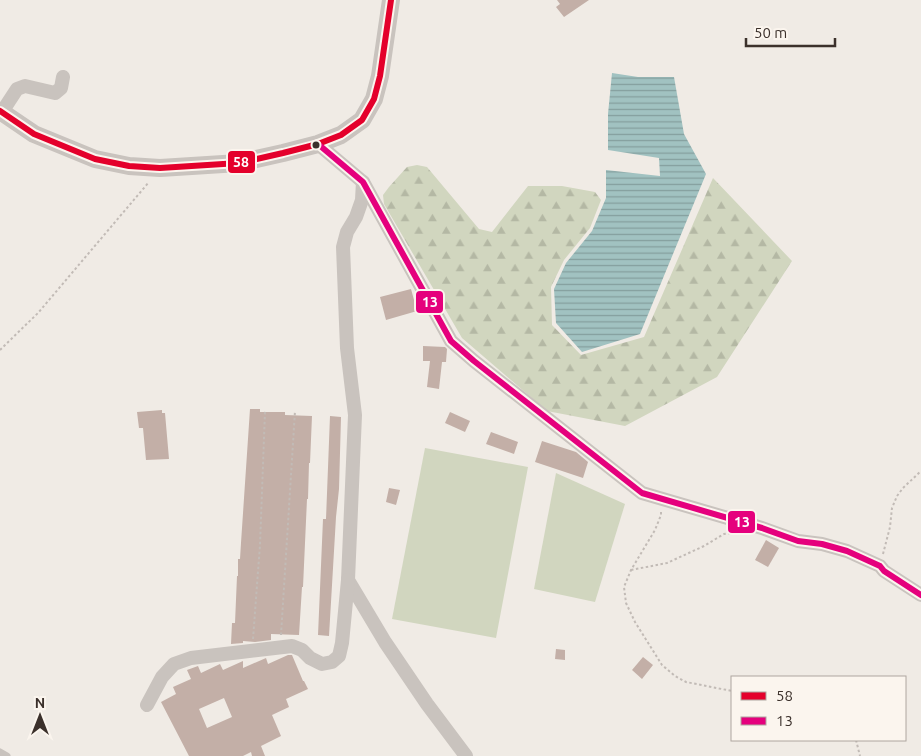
<svg xmlns="http://www.w3.org/2000/svg" width="921" height="756" font-family="Ubuntu,sans-serif">
  <style>
    .forest { fill: url(#forest-firs) }
    .green { fill: #d1d6bf }
    .water { fill: url(#water-rules) }
    .building { fill: #c3afa7; fill-rule: evenodd }
    .lines { fill: none; stroke-linecap: round; stroke-linejoin: round }
    .path { stroke: #c2bbb6; stroke-width: 2; stroke-dasharray: 2.5 2.5; stroke-linecap: butt }
    .service { stroke: #c9c3be; stroke-width: 7 }
    .minor { stroke: #c9c3be; stroke-width: 14 }
    .tertiary { stroke: #c9c3be; stroke-width: 18 }
    .bus-1-casing { stroke: #fbf5ee; stroke-width: 10 }
    .bus-2-casing { stroke: #fbf5ee; stroke-width: 10 }
    .bus-1 { stroke: #e4002b; stroke-width: 6 }
    .bus-2 { stroke: #e5007d; stroke-width: 6 }
    .bus-dot { fill: #3b302b; stroke: #fbf5ee; stroke-width: 2 }
    .line-badge { stroke: #fbf5ee; stroke-width: 2 }
    .badge-label { font-size: 14px; text-anchor: middle; font-weight: bold; fill: #fff }
  </style>
  <defs>
    <pattern id="forest-firs" width="22" height="20" patternUnits="userSpaceOnUse" patternTransform="scale(1.25)"><rect width="22" height="20" fill="#d1d6bf"/><path d="M5 1l3.5 6h-7zM16 11l3.5 6h-7z" fill="#b4b8a4"/></pattern>
    <pattern id="water-rules" width="6" height="5" patternUnits="userSpaceOnUse" patternTransform="scale(1.25)"><rect width="6" height="5" fill="#a1c2c1"/><path d="M0 2.5h6" fill="none" stroke="#849e9d"/></pattern>
  </defs>
  <rect width="100%" height="100%" fill="#f0ebe5"/>
  <!-- forest -->
  <path class="forest" d="M417 165 427 167 479 229 492 232 528 186H562L595 192 601 200 590 228 564 260 551 287 552 325 581 355 644 337 713 178 792 261 717 377 625 426 547 411 462 338 384 204 383 195 389 187 407 167Z"/>
  <!-- green -->
  <g class="green">
    <path d="M425 448 528 467 496 638 392 619Z"/>
    <path d="M556 473 625 504 595 602 534 589Z"/>
  </g>
  <!-- water -->
  <path class="water" d="M612 73 638 77H674L684 134 706 174 640 334 582 352 556 323 554 289 566 263 592 231 606 198V170L660 176 659 158 608 150V114Z"/>
  <!-- building -->
  <g class="building">
    <path d="M557 0H589L564 17 556 7 560 4Z"/>
    <path d="M411 289 417 311 386 320 380 297Z"/>
    <path d="M423 346 445 347 447 349 446 362H442L439 389 427 387 430 361H423Z"/>
    <path d="M250 409H260V412H285V415L312 416 310 463H309L308 499H307L303 587H302L299 635 271 634V640L255 642 243 641V643L231 644 232 623H235L237 576H238V559H240L241 543Z"/>
    <path d="M162 410V413H165L169 459 146 460 143 428H139L137 412Z"/>
    <path d="M450 412 470 421 465 432 445 423Z"/>
    <path d="M330 416 341 417 339 489 336 517 329 636 318 635 323 519H326Z"/>
    <path d="M491 432 518 442 514 454 486 444Z"/>
    <path d="M542 441 576 452 588 462 583 478 535 462Z"/>
    <path d="M389 488 400 490 396 505 386 502Z"/>
    <path d="M766 540 779 548 768 567 755 560Z"/>
    <path d="M556 649 565 650V660L555 659Z"/>
    <path d="M288 655H292L303 681H304L308 689 286 699 289 707 272 715 281 736 261 746 265 756H252L251 752 243 756H189L161 702 176 694 173 687 191 679 187 670 198 666 201 673 220 664 223 670 243 661V668L266 658 268 664ZM224 698 232 717 207 728 199 709Z"/>
    <path d="M643 657 653 665 642 679 632 670Z"/>
  </g>
  <g class="lines">
    <!-- path -->
    <g class="path">
      <path d="M0 350 38 313 149 182"/>
      <path d="M661 512V515L655 530 631 570 624 587 626 603 635 622 662 665 675 676 686 682 732 691"/>
      <path d="M883 554 890 527 892 508 897 496 903 488 921 471"/>
      <path d="M631 570 667 563 704 546 724 534 731 533"/>
      <path d="M281 635 295 411"/>
      <path d="M253 639 260 545 265 411"/>
      <path d="M856 740 860 756"/>
    </g>
    <!-- service -->
    <path class="service" d="M0 752 7 756"/>
    <!-- minor -->
    <g class="minor">
      <path d="M2 112 17 89 25 86 55 93 61 88 63 77"/>
      <path d="M318 144 363 182 451 341 474 361 642 493 762 528 798 541 822 544 847 551 880 566 884 571 921 595"/>
      <path d="M363 182 362 200 356 217 347 232 343 247 347 348 355 415 348 580 385 642 427 704 466 756"/>
      <path d="M147 705 162 677 174 664 191 658 292 646 302 650 310 658 322 664 332 662 339 656 342 643 348 580"/>
    </g>
    <!-- tertiary -->
    <path class="tertiary" d="M0 111 34 134 95 159 129 166 160 168 239 163 283 153 318 144 341 135 362 120 374 99 380 76 391 0"/>
    <defs>
      <path id="bus-1" d="M0 111 34 134 95 159 129 166 160 168 239 163 283 153 318 144 341 135 362 120 374 99 380 76 391 0"/>
      <path id="bus-2" d="M318 144 363 182 451 341 474 361 642 493 762 528 798 541 822 544 847 551 880 566 884 571 921 595"/>
    </defs>
    <!-- bus-1 casing -->
    <use href="#bus-1" class="bus-1-casing"/>
    <!-- bus-2 casing -->
    <use href="#bus-2" class="bus-2-casing"/>
    <!-- bus-1 -->
    <use href="#bus-1" class="bus-1"/>
    <!-- bus-2 -->
    <use href="#bus-2" class="bus-2"/>
  </g>
  <!-- markers -->
  <circle class="bus-dot" cx="316" cy="145" r="4.5"/>
  <g class="line-badge">
    <rect x="227" y="150" width="29" height="24" rx="5" fill="#e4002b"/>
    <rect x="415" y="290" width="29" height="24" rx="5" fill="#e5007d"/>
    <rect x="727" y="510" width="29" height="24" rx="5" fill="#e5007d"/>
  </g>
  <g class="badge-label">
    <text x="241" y="167">58</text>
    <text x="430" y="307">13</text>
    <text x="742" y="527">13</text>
  </g>
  <!-- legend -->
  <rect x="731" y="676" width="175" height="65" fill="#fbf5ee" stroke="#aea6a0"/>
  <rect x="741" y="692" width="25" height="8" fill="#e4002b" stroke="#aea6a0"/>
  <text x="776" y="701" font-size="15" fill="#3b302b">58</text>
  <rect x="741" y="717" width="25" height="8" fill="#e5007d" stroke="#aea6a0"/>
  <text x="776" y="726" font-size="15" fill="#3b302b">13</text>
  <!-- north arrow -->
  <g transform="translate(40 716)" stroke="#fbf5ee" stroke-width="4" paint-order="stroke">
  <path d="M0-4L9 19L0 12L-9 19Z" fill="#3b302b"/>
  <text y="-8" font-size="14" font-weight="bold" text-anchor="middle" fill="#3b302b">N</text>
  </g>
  <!-- scale -->
  <path d="M746 38v8h89v-8" fill="none" stroke="#3b302b" stroke-width="2.5"/>
  <text x="754" y="38" font-size="15" fill="#3b302b" stroke="#fbf5ee" stroke-width="4" paint-order="stroke">50 m</text>
</svg>
